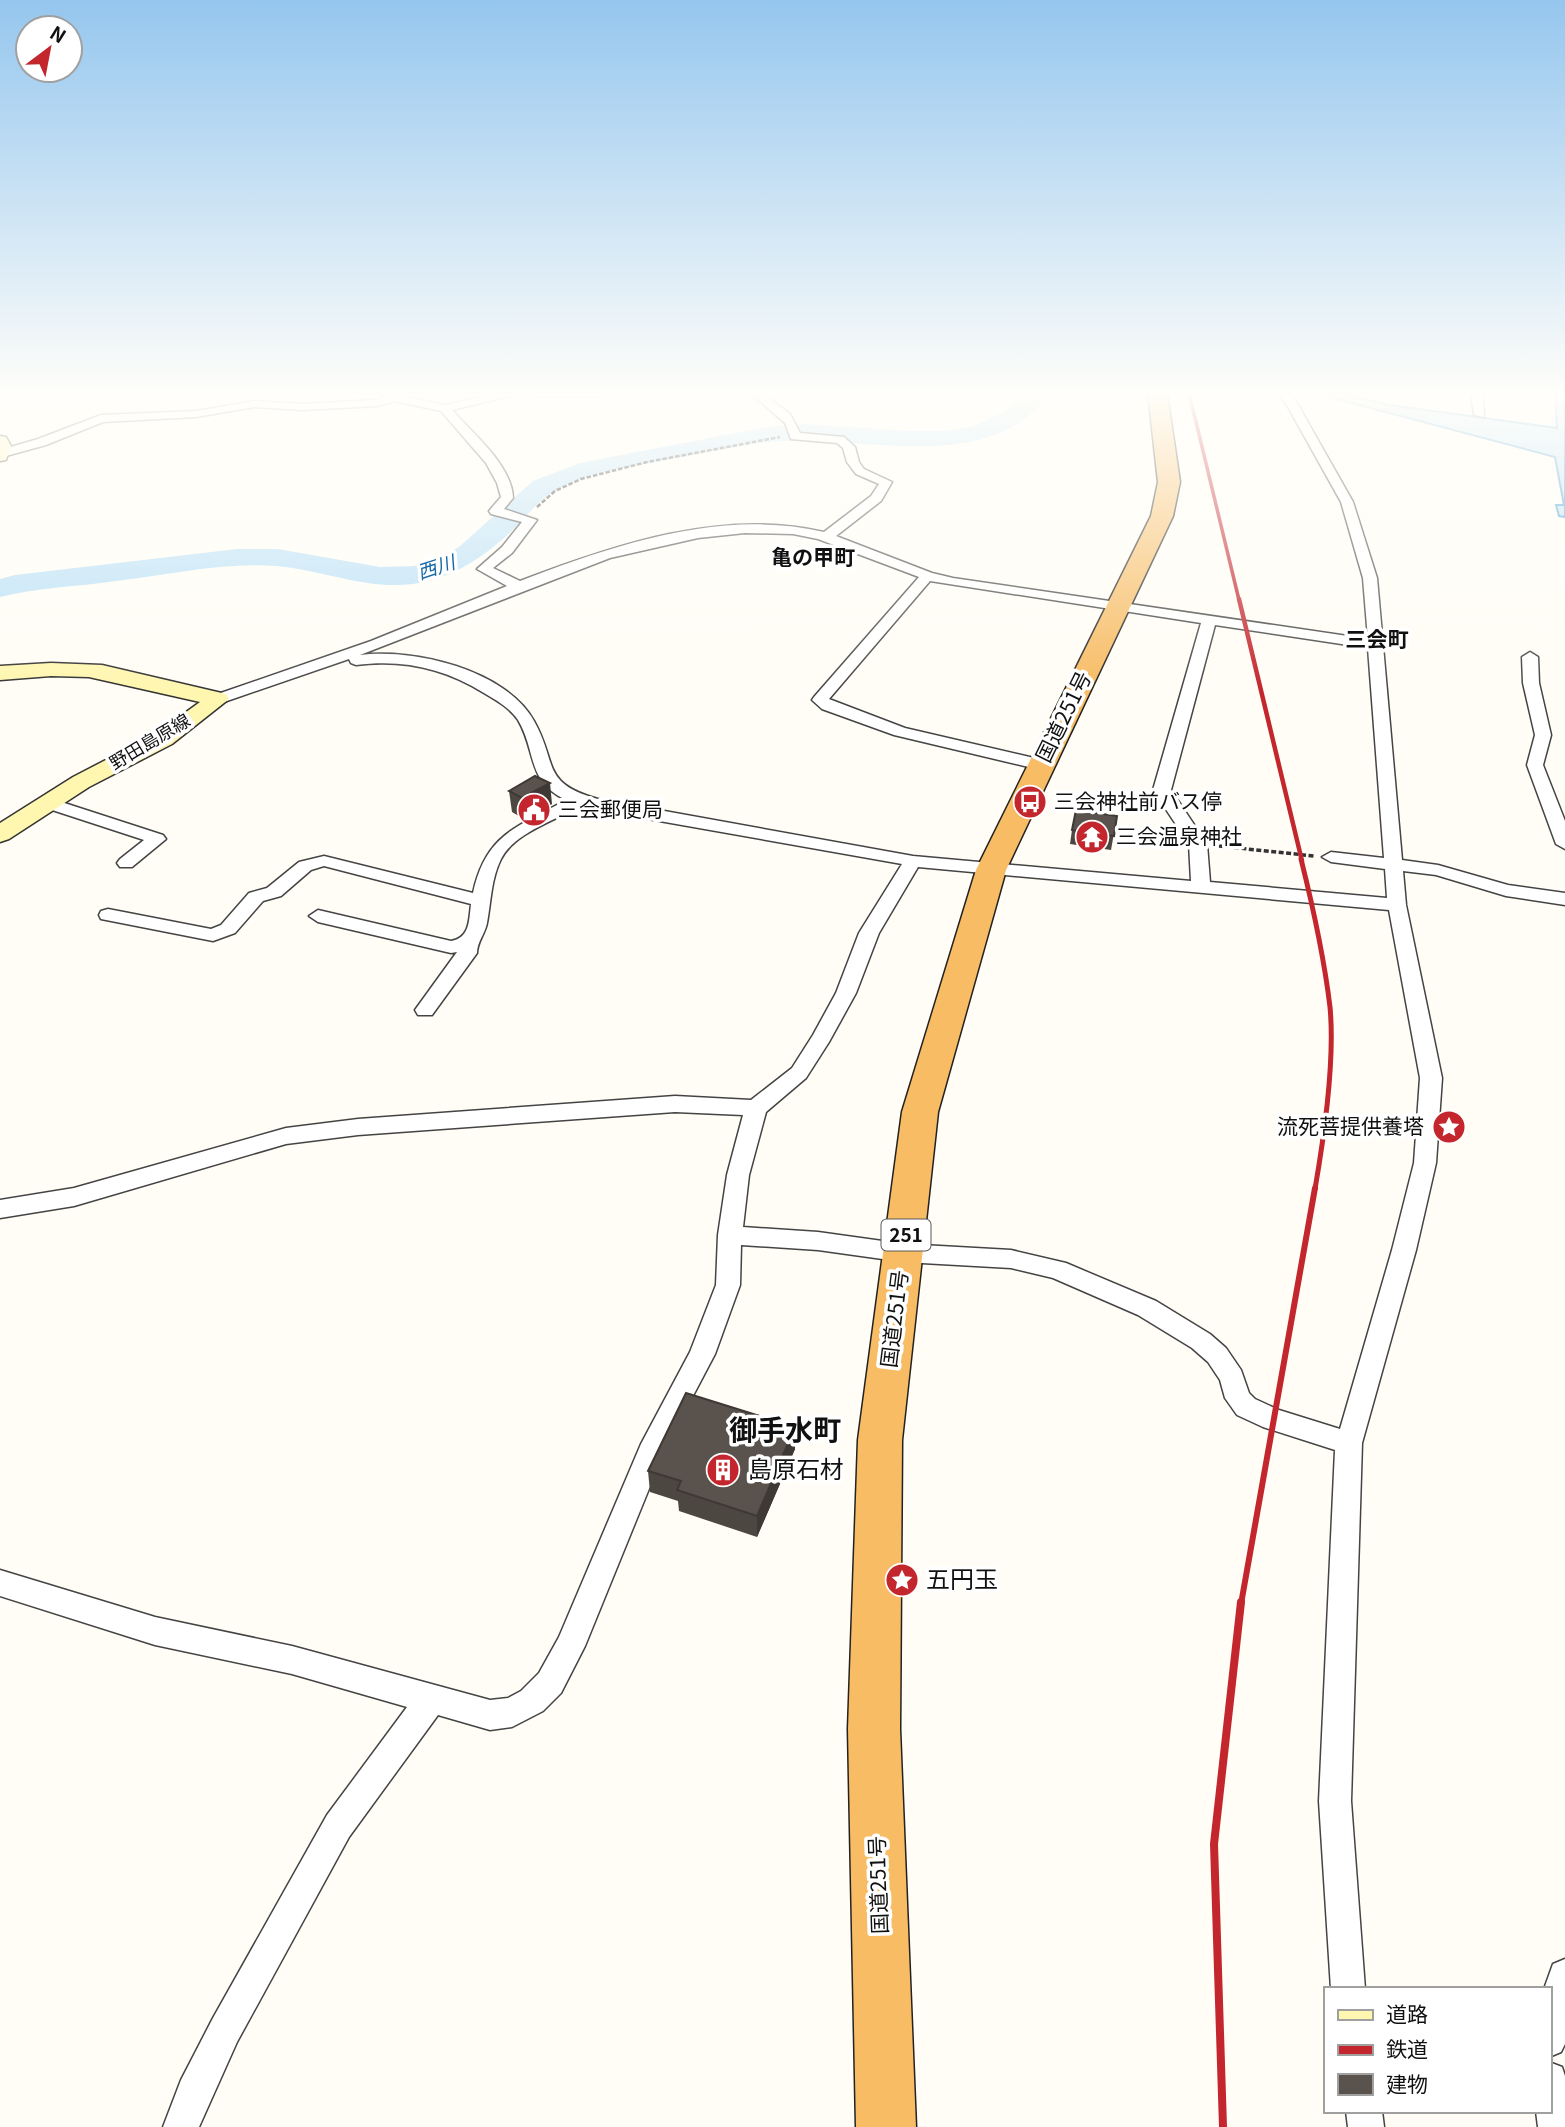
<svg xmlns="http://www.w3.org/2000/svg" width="1565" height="2127" font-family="Georgia,'Noto Sans JP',serif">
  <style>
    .water { fill: #b9e0f7; stroke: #3f96cf; stroke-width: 2 }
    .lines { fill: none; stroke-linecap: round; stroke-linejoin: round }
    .river { fill: #b9e0f7; fill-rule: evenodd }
    .minor-casing { stroke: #444; stroke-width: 3 }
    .secondary-casing { stroke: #333; stroke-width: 3 }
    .trunk-casing { stroke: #222; stroke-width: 3 }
    .path-far1 { stroke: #333; stroke-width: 2.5; stroke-dasharray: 4.5 2; stroke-linecap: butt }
    .path { stroke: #333; stroke-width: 3.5; stroke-dasharray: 5 2.5; stroke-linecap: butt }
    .minor { fill: #fff; fill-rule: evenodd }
    .secondary { fill: #fff6b0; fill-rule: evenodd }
    .trunk { fill: #f7bc64; fill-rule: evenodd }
    .rail-far4 { stroke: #c4262e; stroke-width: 3.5 }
    .rail-far3 { stroke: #c4262e; stroke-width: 4.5 }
    .rail-far2 { stroke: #c4262e; stroke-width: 5 }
    .rail-far1 { stroke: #c4262e; stroke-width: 6 }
    .rail { stroke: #c4262e; stroke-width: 8 }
    .wall { fill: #4d4742 }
    .shaded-wall { fill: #3f3936 }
    .building { fill: #5a524d; stroke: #3f3936; stroke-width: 2 }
    .labels { text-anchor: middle; stroke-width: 7; stroke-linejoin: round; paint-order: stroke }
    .far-street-label { font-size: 18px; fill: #111; stroke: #fff }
    .far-water-label { font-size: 19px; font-style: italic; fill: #1768a6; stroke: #fff }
    .shield { fill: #fff; stroke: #585858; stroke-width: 2 }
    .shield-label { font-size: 19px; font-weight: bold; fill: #111 }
    .far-quarter-label { font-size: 21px; font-weight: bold; fill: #111; stroke: #fff }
    .street-label { font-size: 21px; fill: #111; stroke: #fff }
    .poi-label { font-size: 21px; fill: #111; stroke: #fff; text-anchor: start }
    .near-poi-label { font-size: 24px; fill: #111; stroke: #fff; text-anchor: start }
    .near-quarter-label { font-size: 28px; font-weight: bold; fill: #111; stroke: #fff }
  </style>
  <rect width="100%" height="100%" fill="#fffdf5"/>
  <!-- water -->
  <path class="water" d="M1314 393H1339L1389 405 1557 428 1555 393H1565V517L1559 516 1556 505H1564L1555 457Z"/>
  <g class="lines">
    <!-- river -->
    <path class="river" d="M1023 393H1049C987 483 844 428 754 444 723 449 692 455 661 461 626 468 586 472 555 491 540 499 529 513 518 525 488 554 456 578 413 584 367 590 322 570 276 566 222 562 169 575 116 581 76 587 39 587 0 597V579L15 575 237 549H278L380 567 414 566 433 560 459 547 533 481 580 463 767 427 801 424 910 431H946L973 426 1002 413Z"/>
    <defs>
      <g id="minor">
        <path d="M500 393H524L452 410C472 433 512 465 513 498L504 509 537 520 512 553 493 568 520 581C614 545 723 508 824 532L871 496 879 484 856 474 847 462 843 448 837 443 791 439 785 423 750 393H762L790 414 800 433 844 437 855 447 859 462 864 469 892 482 881 501 836 536 932 573 953 578 1368 639 1363 578 1341 502 1284 400 1278 393 1293 396 1353 502 1377 578 1402 860 1438 865 1508 885 1565 893V905L1506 896 1436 875 1403 871 1406 905 1442 1078 1436 1163 1416 1250 1362 1443 1351 1801 1365 1989H1331L1319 1801 1335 1450 1263 1427 1237 1415 1225 1398 1220 1380 1208 1362 1192 1348 1138 1315 1053 1278 1011 1268 904 1262 818 1250 741 1245 740 1285 715 1354 666 1447 585 1646 561 1693 543 1711 512 1727 490 1730 438 1715 349 1837 237 2042 199 2127H163L181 2080 213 2018 327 1815 407 1707 292 1674 155 1645 0 1596V1570L155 1617 292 1646 490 1700 508 1698 521 1691 539 1673 559 1637 641 1444 690 1352 716 1285 718 1235 727 1175 743 1115 675 1112 358 1135 286 1144 74 1206 0 1218V1200L74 1188 286 1128 358 1119 675 1096 751 1100 792 1068 813 1035 836 993 859 933 902 864 614 813 582 805C557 820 515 832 501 859 491 879 491 902 487 923 485 934 477 942 477 953L432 1015H418L415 1010 457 952 451 953 318 922 309 916 318 910 451 941C470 938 469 920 471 904L324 866 311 870 281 896 263 901 235 933 213 941 101 919 99 915 101 911 108 909 211 929 221 925 249 893 267 888 299 862 324 856 473 893C486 833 518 827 566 800 526 781 537 752 518 720 510 708 496 700 484 693 444 668 403 659 356 665L351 663 349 659 224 702H212L210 699 212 696 371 641 507 586 477 569 502 547 522 522 491 514 489 511 501 497 497 483 486 463 441 411 394 401 377 406 302 410 255 407 196 417 103 422 46 445 6 456H0V450L38 439 101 415 196 411 255 401 302 404 375 400 393 394 445 405ZM745 533 793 534 818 539 919 577 814 697 812 700 822 709 894 735 1041 770 1047 769 1049 765 1047 761 905 728 829 699 930 581 1201 623 1153 790 1189 844 1191 881 913 856 598 799C540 783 558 763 534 721 506 670 414 648 360 655L610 558 698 538ZM1215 625 1368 648 1384 858 1331 852 1322 857 1331 862 1385 869 1387 898 1210 882 1207 844 1171 790ZM918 867 1389 910 1420 1078 1414 1163 1392 1250 1340 1429 1279 1410 1255 1399 1249 1393 1241 1370 1226 1348 1210 1334 1156 1301 1066 1263 1011 1250 904 1244 818 1232 743 1227 749 1175 766 1112 806 1078 829 1042 856 993 879 933Z"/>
        <path d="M532 393H607L602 396H537Z"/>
        <path d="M1471 393H1483L1484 417 1474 415Z"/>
        <path d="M1530 652 1538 657 1539 683 1551 735 1543 765 1565 821V849L1556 844 1527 765 1535 735 1523 683 1522 657Z"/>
        <path d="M49 798 163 835 166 839 132 867H120L117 863 120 859 144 840 43 807 40 803Z"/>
        <path d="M1565 1959V2044L1561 2052 1549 2057V1989H1544L1553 1964Z"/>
        <path d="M1549 2062 1562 2067 1565 2076V2127H1538L1536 2111H1549Z"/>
        <path d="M1346 2111H1382L1384 2127H1348Z"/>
      </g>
      <g id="secondary">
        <path d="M0 436 6 437 11 446 6 460 0 461Z"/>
        <path d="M51 663 102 665 226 694 229 699 172 744 89 787 9 839 0 842V823L73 777 156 734 200 702 89 677 51 676 0 680V666Z"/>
      </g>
      <path id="trunk" d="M1148 393H1167L1180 482 1173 516 1006 870 938 1112 902 1440 900 1729 916 2127H856L848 1729 858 1440 902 1112 976 870 1151 516 1158 482Z"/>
    </defs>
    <!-- minor casing -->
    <use href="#minor" class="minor-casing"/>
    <!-- secondary casing -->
    <use href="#secondary" class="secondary-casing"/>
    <!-- trunk casing -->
    <use href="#trunk" class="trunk-casing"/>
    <!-- path-far1 -->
    <path class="path-far1" d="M537 507 555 491 581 479 647 462 780 437"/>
    <!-- path -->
    <g class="path">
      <path d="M1120 841 1175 843"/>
      <path d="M1219 846 1314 856"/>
    </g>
    <!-- minor -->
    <use href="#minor" class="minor"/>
    <!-- secondary -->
    <use href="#secondary" class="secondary"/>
    <!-- trunk -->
    <use href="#trunk" class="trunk"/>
    <!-- rail-far4 -->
    <path class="rail-far4" d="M1189 393 1239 600"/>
    <!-- rail-far3 -->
    <path class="rail-far3" d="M1239 599 1302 861"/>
    <!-- rail-far2 -->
    <path class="rail-far2" d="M1301 859C1313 907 1324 957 1330 1007 1335 1060 1324 1137 1315 1189"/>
    <!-- rail-far1 -->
    <path class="rail-far1" d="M1241 1604 1315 1188"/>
    <!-- rail -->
    <path class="rail" d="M1223 2127 1214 1844 1241 1602"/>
  </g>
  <!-- wall -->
  <g class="wall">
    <path d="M509 791 552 804 524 819 512 812Z"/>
    <path d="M1117 816 1111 850 1070 844 1072 830Z"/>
    <path d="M795 1427V1449L757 1537 679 1511 678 1501 650 1492 648 1471Z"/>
  </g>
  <!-- shaded-wall -->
  <g class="shaded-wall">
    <path d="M550 783 552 804 524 819 522 798Z"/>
    <path d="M795 1427V1449L757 1537V1516Z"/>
  </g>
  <!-- building -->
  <g class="building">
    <path d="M535 776 550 783 522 798 509 791Z"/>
    <path d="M1076 810 1117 816 1114 836 1072 830Z"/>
    <path d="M686 1393 795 1427 757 1516 677 1490 681 1481 648 1471Z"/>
  </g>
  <!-- sky -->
  <linearGradient id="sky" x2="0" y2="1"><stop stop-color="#95c6ee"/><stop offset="0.57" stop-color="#fffefa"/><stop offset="1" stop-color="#fffefa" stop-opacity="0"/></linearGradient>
  <rect width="1565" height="691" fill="url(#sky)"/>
  <!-- icons -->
  <defs>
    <symbol id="bus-disc" viewBox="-11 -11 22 22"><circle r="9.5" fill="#c4262e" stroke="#fff"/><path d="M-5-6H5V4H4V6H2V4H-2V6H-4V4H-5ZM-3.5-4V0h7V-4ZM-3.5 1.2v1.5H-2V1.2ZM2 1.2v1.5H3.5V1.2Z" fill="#fff"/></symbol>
    <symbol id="civic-disc" viewBox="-11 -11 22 22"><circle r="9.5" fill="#c4262e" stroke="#fff"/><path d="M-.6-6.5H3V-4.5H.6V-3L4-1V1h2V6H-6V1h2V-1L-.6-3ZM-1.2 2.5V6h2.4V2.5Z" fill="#fff"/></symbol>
    <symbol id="temple-disc" viewBox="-11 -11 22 22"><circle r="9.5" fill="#c4262e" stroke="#fff"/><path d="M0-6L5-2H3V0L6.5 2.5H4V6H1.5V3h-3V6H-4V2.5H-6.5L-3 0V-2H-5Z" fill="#fff"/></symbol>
    <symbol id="sight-disc" viewBox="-11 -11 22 22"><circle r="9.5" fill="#c4262e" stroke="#fff"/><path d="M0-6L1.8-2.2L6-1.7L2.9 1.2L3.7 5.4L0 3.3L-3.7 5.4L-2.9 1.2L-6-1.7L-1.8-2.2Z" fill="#fff"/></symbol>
    <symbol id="building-disc" viewBox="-11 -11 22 22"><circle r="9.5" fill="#c4262e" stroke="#fff"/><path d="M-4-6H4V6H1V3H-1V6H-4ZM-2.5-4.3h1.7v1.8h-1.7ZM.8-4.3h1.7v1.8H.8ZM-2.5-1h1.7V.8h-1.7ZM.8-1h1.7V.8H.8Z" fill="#fff"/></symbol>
  </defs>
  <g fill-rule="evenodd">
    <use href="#bus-disc" x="1011" y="783" width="38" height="38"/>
    <use href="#civic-disc" x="515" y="791" width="38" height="38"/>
    <use href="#temple-disc" x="1073" y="818" width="38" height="38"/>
    <use href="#sight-disc" x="1430" y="1108" width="38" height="38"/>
    <use href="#building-disc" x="704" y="1451" width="38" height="38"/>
    <use href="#sight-disc" x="883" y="1561" width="38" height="38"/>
  </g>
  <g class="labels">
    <!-- far-street labels -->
    <g class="far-street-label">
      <text transform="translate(150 742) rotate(-31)" y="6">野田島原線</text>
    </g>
    <!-- far-water labels -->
    <g class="far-water-label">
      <text transform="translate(436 567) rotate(-18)" y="7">西川</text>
    </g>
    <!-- shield labels -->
    <rect class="shield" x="881.5" y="1219.5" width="49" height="31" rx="5"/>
    <g class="shield-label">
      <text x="906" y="1242">251</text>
    </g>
    <!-- far-quarter labels -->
    <g class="far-quarter-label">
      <text x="813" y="565">亀の甲町</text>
      <text x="1377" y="647">三会町</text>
    </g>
    <!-- street labels -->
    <g class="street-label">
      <text transform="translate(1064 717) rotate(-64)" y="7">国道251号</text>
      <text transform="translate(895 1319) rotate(-83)" y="7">国道251号</text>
      <text transform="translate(879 1885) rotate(-92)" y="7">国道251号</text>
    </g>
    <!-- poi labels -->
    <g class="poi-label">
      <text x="1054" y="809">三会神社前バス停</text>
      <text x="558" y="817">三会郵便局</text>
      <text x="1116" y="844">三会温泉神社</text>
      <text x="1424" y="1134" text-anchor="end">流死菩提供養塔</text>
    </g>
    <!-- near-poi labels -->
    <g class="near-poi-label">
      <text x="748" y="1478">島原石材</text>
      <text x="926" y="1588">五円玉</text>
    </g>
    <!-- near-quarter labels -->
    <g class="near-quarter-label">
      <text x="785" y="1440">御手水町</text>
    </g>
  </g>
  <!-- legend -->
  <rect x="1324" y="1987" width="228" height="126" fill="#ffffff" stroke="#a0a0a0" stroke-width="2"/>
  <rect x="1338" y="2010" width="35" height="10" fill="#fff6b0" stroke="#a0a0a0" stroke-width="2"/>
  <text x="1386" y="2022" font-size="21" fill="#111111">道路</text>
  <rect x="1338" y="2045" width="35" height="10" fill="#c4262e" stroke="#a0a0a0" stroke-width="2"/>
  <text x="1386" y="2057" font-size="21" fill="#111111">鉄道</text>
  <rect x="1338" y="2074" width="35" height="21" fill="#5a524d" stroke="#a0a0a0" stroke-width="2"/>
  <text x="1386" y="2092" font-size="21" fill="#111111">建物</text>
  <!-- north arrow -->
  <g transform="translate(49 49) rotate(32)"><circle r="33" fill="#ffffff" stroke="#a0a0a0" stroke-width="2"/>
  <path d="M0-5L12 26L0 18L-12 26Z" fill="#c4262e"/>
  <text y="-10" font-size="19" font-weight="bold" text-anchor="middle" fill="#111111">N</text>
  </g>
</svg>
